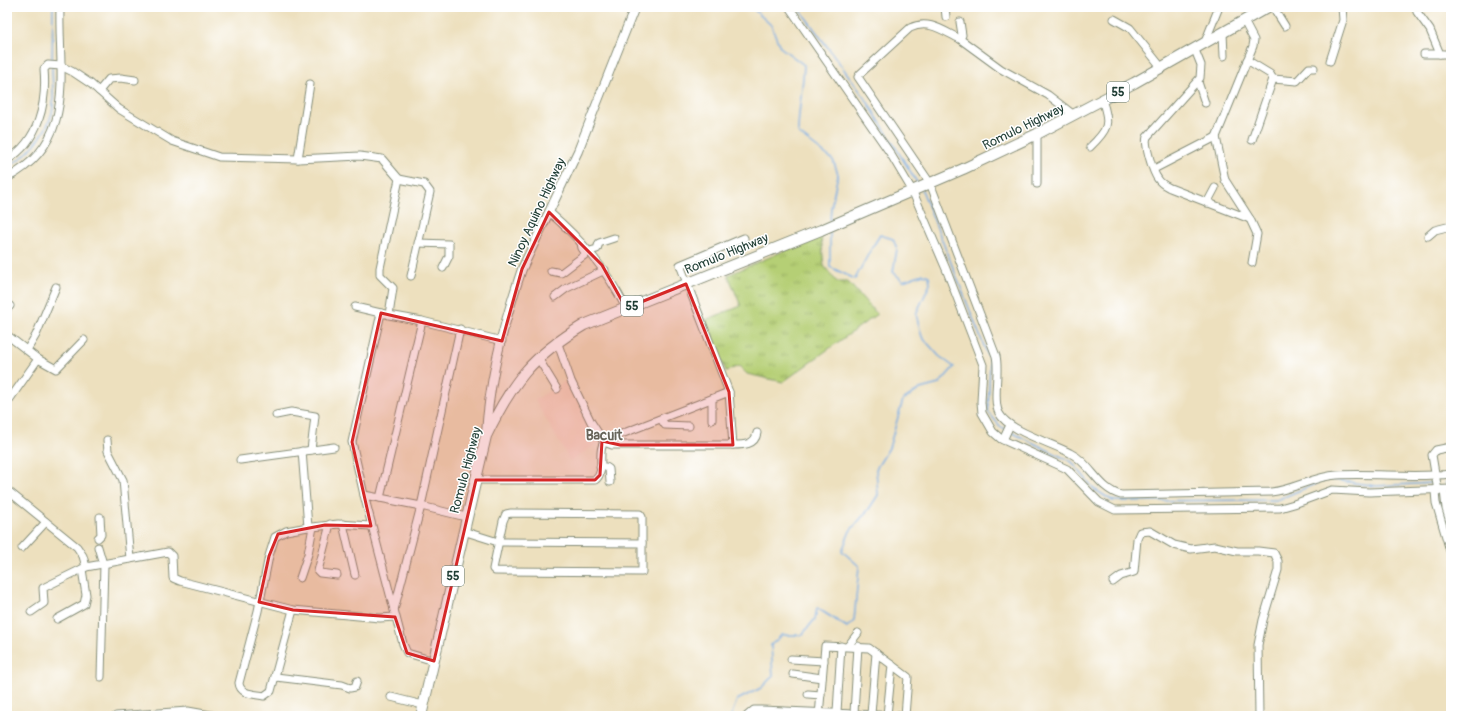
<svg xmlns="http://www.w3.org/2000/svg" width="1458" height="723" font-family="Pangolin,sans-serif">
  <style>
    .built { fill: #f0d5bc }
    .grass { fill: url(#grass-tufts); stroke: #6a8654 }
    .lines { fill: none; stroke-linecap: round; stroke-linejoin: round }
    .stream { stroke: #73a9e1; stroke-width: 1.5 }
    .minor-casing { stroke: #868e79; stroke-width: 9 }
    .major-casing { stroke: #868e79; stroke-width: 10 }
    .highway-casing { stroke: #868e79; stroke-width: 12 }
    .minor { stroke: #fff; stroke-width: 7 }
    .major { stroke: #fff; stroke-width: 8 }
    .highway { stroke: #fff; stroke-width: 10 }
    .marked { fill: #d62828; fill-opacity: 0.2; stroke: #d62828; stroke-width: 3; stroke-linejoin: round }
    .labels { text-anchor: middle; stroke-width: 3; stroke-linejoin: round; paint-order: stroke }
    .shield { fill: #fff; stroke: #627771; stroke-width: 1 }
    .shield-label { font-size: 12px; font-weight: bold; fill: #1f3d34 }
    .street-label { font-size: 13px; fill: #1f3d34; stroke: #fff }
    .neighbourhood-label { font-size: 14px; font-weight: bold; fill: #68645a; stroke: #fff }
  </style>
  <defs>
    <pattern id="grass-tufts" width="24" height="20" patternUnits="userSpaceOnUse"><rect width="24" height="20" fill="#b5cf74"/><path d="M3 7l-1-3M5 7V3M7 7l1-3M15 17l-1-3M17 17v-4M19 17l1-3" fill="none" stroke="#93a960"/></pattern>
  </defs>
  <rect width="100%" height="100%" fill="#fff"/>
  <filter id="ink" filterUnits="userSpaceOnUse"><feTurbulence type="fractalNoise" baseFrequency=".025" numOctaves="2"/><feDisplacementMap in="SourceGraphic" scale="8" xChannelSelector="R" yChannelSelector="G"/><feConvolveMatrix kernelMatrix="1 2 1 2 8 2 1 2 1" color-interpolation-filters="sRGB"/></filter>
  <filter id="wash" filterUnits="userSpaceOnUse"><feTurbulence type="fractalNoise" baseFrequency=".012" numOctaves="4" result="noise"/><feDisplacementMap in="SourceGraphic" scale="16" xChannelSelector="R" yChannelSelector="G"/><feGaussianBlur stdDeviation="0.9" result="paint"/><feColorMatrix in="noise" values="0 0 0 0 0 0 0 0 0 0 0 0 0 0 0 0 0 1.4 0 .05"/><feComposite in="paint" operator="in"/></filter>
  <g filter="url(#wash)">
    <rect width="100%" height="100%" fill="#ede0be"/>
    <!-- built -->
    <path class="built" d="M567 380 602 441 570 461 535 400Z"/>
    <!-- grass -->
    <path class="grass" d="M821 235 824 266 837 282H848L877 314 783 382 747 374 739 366 726 371 703 321 741 306 728 275Z"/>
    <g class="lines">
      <!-- stream -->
      <g class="stream">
        <path d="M751 7 771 25 780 47 804 65C803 88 798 110 798 133L833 160 838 174 831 208 830 221"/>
        <path d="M798 7 865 98 918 184"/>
        <path d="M52 63 53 7"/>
        <path d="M7 166C26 159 47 133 52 113 55 101 52 80 52 67"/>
        <path d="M922 190 990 361 988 412 1001 427 1006 429"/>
        <path d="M1009 431 1072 462 1094 489 1113 501 1277 500 1324 480"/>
        <path d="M1328 479 1376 486 1433 483"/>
        <path d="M1445 483 1451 482"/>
        <path d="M731 716 737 700 761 688 773 676 771 645 782 635H802L815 619 817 608 847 627 854 621 859 566 842 551 850 531 869 509 878 495 876 469 889 448 903 400 920 389 939 384 954 367 939 356 922 337 916 314 930 284 929 276 923 274 903 281 893 272 897 249 893 239 880 235 870 251 855 279 830 267V231"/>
      </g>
    </g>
  </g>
  <g filter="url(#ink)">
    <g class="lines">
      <defs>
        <g id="minor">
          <path d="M789 7 890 153 912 190 946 269 983 365 981 402 982 413 993 432 1001 439 1067 469 1099 502 1115 510 1280 508 1294 504 1332 490 1369 492 1451 489"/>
          <path d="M945 7 946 17"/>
          <path d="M1273 7 1285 26"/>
          <path d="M1416 7 1417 12 1430 30 1440 54"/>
          <path d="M1114 19 1130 28 1162 68"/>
          <path d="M1244 21 1254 40 1253 46 1216 137 1225 180 1250 219 1257 234 1252 263"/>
          <path d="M960 22 962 35 960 39 1001 69 1048 95 1074 115"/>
          <path d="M1223 33 1224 56"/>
          <path d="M960 39C943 31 929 19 910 28L860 74 858 77 930 183 996 356C1000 373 992 400 999 413 1008 431 1052 443 1070 453 1091 463 1098 489 1121 495L1271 492C1294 490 1314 476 1337 475 1375 473 1413 478 1451 474"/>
          <path d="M1205 42 1219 7"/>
          <path d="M1195 50 1201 65 1200 78 1147 137C1144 143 1153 173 1158 179 1161 184 1166 186 1170 188L1250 219"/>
          <path d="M1424 54H1451"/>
          <path d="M1247 60 1270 74 1273 79 1252 140"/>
          <path d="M1330 61 1343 20 1342 7"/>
          <path d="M1273 79 1297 81 1309 68H1314"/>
          <path d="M1198 82 1205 103"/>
          <path d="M99 91 109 79 121 78 135 80"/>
          <path d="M1090 147C1108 130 1111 124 1102 100"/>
          <path d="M298 159 310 84"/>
          <path d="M7 160C39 141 47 103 44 69L48 65 61 66 73 72 91 84 119 109 172 141 219 157 298 159 360 156 382 159 399 179 380 268V275L393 288 389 315 422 321 380 498 421 506 460 329"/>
          <path d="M1154 169 1216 137"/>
          <path d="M7 178C78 141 58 73 60 7"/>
          <path d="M399 179 424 184 430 192 411 276"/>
          <path d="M1037 184V134"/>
          <path d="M1207 203 1215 188"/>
          <path d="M549 212C583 241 606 269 626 308"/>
          <path d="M1428 236 1435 230 1451 226"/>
          <path d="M418 243 449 244V256L443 268"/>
          <path d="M590 251 597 249 599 243 614 238"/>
          <path d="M551 271 561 273 586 254 582 248 581 243"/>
          <path d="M555 297 567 288 605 270"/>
          <path d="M7 304 10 306"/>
          <path d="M355 307 385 314"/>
          <path d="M422 321 502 341"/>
          <path d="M7 335 38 359 56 369 84 340"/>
          <path d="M557 341 571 381 591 422 604 442 612 445H733L729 392"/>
          <path d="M27 350 36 335 56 287"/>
          <path d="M538 358 557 389"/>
          <path d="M7 403 38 359"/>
          <path d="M276 415 291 412 315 416 311 450"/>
          <path d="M661 419 665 425 689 426"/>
          <path d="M712 420V399"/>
          <path d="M107 440 108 451 123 480 130 559"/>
          <path d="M1003 440 1010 425"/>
          <path d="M733 445C744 445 755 445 757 433"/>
          <path d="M302 451 308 527H312"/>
          <path d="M240 460 334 447"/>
          <path d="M600 467H606L609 469 610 482"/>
          <path d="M476 480H595C607 472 595 450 606 440L729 392 680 265 744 238"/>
          <path d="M7 490 77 547 83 556 86 567 168 552 172 556 173 578 180 581 293 610 380 618 395 617"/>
          <path d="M1444 490 1446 509 1451 525"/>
          <path d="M1435 491 1436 503 1451 554"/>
          <path d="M1438 491 1432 455 1436 450 1451 447"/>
          <path d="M364 495 352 442 381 313"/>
          <path d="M380 498 364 495 403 644 407 653 434 661"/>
          <path d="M511 513 640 514 642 517V572L495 571 493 569 503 521 506 514Z"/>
          <path d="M330 524 318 571 320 573 337 575"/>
          <path d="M343 524 355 575"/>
          <path d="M463 531 498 542 642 543"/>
          <path d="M98 538 101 535 100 517"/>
          <path d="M98 547 103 564"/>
          <path d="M22 548 46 522"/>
          <path d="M300 578 308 554 313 527 338 524 371 526"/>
          <path d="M1113 582 1121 576 1134 572 1137 539 1140 532 1150 531 1174 545 1191 549 1215 546 1237 551H1258L1274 553 1278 561V570L1263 620 1258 645 1259 716"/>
          <path d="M293 610 271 691 264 696C255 694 240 695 239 683L258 611 269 556 275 537 286 531 308 527"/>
          <path d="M394 610 421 506 466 517"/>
          <path d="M31 612 44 603 43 588 86 567"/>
          <path d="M57 619 84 604 86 595 82 569"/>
          <path d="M848 646 858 633"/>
          <path d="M791 659 824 661"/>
          <path d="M793 674 822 678"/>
          <path d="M101 677 104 564"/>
          <path d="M276 677 342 685 350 688 355 687 357 681"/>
          <path d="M808 694 821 695"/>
          <path d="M391 697 423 705"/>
          <path d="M837 712 841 646"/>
          <path d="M854 713 858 646"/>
          <path d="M871 714 876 653"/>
          <path d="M887 715 892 665"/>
          <path d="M116 716 188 711 216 716"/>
          <path d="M747 716 754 710H762L900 716"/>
          <path d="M819 716 825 646 869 648 908 677 905 716"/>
        </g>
        <path id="major" d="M486 434C489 381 505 319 522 269L578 151 635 7"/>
        <path id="highway" d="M421 716 486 436C512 382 532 356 584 325L821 230 963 169 1037 134 1134 83 1268 7"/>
      </defs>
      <!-- minor casing -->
      <use href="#minor" class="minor-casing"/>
      <!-- major casing -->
      <use href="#major" class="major-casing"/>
      <!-- highway casing -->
      <use href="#highway" class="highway-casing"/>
      <!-- minor -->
      <use href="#minor" class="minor"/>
      <!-- major -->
      <use href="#major" class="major"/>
      <!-- highway -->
      <use href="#highway" class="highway"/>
    </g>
  </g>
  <!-- marked area -->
  <path class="marked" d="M549 212 602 265 626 308 686 284 729 392 733 445H620L602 441 600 475 595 480H476L434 661 407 653 395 617 293 610 259 602 269 556 278 534 325 525 371 526 352 442 381 313 502 341 522 269Z"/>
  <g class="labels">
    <!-- shield labels -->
    <g class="shield">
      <rect x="1107" y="82" width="22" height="20" rx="3"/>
      <rect x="621" y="296" width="22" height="20" rx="3"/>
      <rect x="442" y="566" width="22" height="20" rx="3"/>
    </g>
    <g class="shield-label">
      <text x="1118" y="96">55</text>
      <text x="632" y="310">55</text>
      <text x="453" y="580">55</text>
    </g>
    <!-- street labels -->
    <g class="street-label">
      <text transform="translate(1023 126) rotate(-26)" y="5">Romulo Highway</text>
      <text transform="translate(536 212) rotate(-65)" y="5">Ninoy Aquino Highway</text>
      <text transform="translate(726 253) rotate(-22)" y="5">Romulo Highway</text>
      <text transform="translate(465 470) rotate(-75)" y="5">Romulo Highway</text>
    </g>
    <!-- neighbourhood labels -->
    <g class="neighbourhood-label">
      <text x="604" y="440">Bacuit</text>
    </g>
  </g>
  <!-- margin -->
  <rect width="1458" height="723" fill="none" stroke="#fff" stroke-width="24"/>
</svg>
